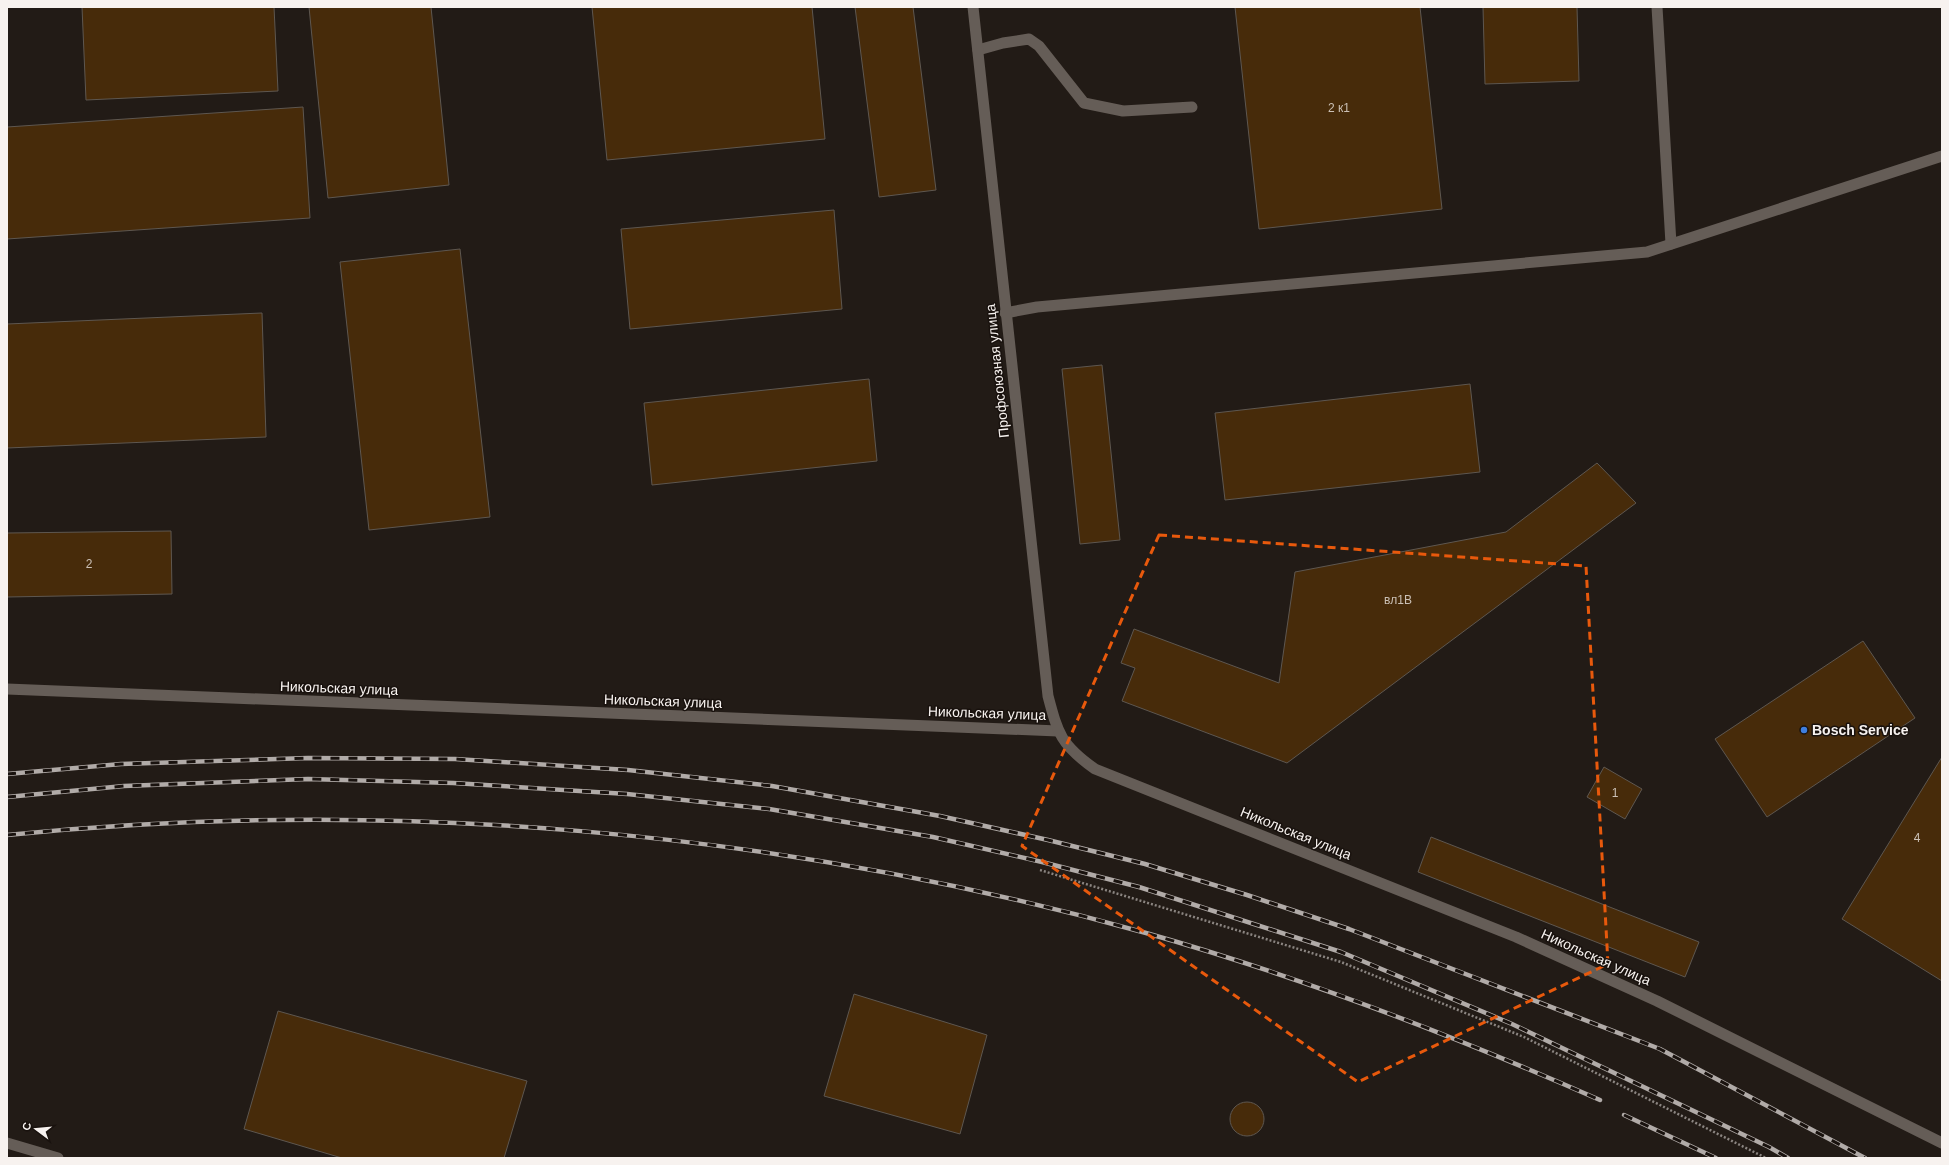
<svg xmlns="http://www.w3.org/2000/svg" width="1949" height="1165" font-family="Helvetica,sans-serif">
  <style>
    .building { fill: #472b0a; stroke: #5e5750 }
    .lines { fill: none; stroke-linecap: round; stroke-linejoin: round }
    .path { stroke: #8b8581; stroke-width: 2.5; stroke-dasharray: 2 2; stroke-linecap: butt }
    .service { stroke: #655d57; stroke-width: 11 }
    .minor { stroke: #655d57; stroke-width: 11 }
    .tertiary { stroke: #655d57; stroke-width: 11 }
    .rail-casing { stroke: #b1aba8; stroke-width: 4.5 }
    .rail { stroke: #19120e; stroke-width: 3; stroke-dasharray: 9; stroke-linecap: butt }
    .marked { fill: none; stroke: #e8590c; stroke-width: 3; stroke-dasharray: 8 5; stroke-linejoin: round }
    .shop-dot { fill: #3f7fe0; stroke: #19120e; stroke-width: 1.5 }
    .labels { text-anchor: middle; stroke-width: 3; stroke-linejoin: round; paint-order: stroke }
    .number-label { font-size: 12px; fill: #cbc0b6 }
    .street-label { font-size: 14px; fill: #f7f2ef; stroke: #19120e }
    .poi-label { font-size: 14px; font-weight: bold; fill: #f7f2ef; stroke: #19120e; text-anchor: start }
  </style>
  <rect width="100%" height="100%" fill="#221b16"/>
  <!-- building -->
  <g class="building">
    <path d="M82 7H274L278 91 86 100Z"/>
    <path d="M309 7H431L449 185 328 198Z"/>
    <path d="M592 7H812L825 139 607 160Z"/>
    <path d="M855 7H913L936 190 879 197Z"/>
    <path d="M1235 7H1420L1442 209 1259 229Z"/>
    <path d="M1483 7H1577L1579 81 1485 84Z"/>
    <path d="M303 107 310 218 7 239V127Z"/>
    <path d="M834 210 842 309 630 329 621 229Z"/>
    <path d="M460 249 490 517 369 530 340 262Z"/>
    <path d="M262 313 266 437 7 448V324Z"/>
    <path d="M1102 365 1120 540 1080 544 1062 369Z"/>
    <path d="M869 379 877 461 652 485 644 403Z"/>
    <path d="M1470 384 1480 472 1225 500 1215 413Z"/>
    <path d="M1597 463 1636 503 1287 763 1122 701 1135 668 1121 663 1134 629 1279 683 1295 572 1506 532Z"/>
    <path d="M171 531 172 594 7 597V533Z"/>
    <path d="M1863 641 1915 718 1767 817 1715 739Z"/>
    <path d="M1942 757V981L1842 919Z"/>
    <path d="M1604 767 1642 789 1625 819 1587 797Z"/>
    <path d="M1431 837 1699 942 1685 977 1418 872Z"/>
    <path d="M854 994 987 1035 960 1134 824 1096Z"/>
    <path d="M278 1011 527 1081 504 1158H342L244 1129Z"/>
    <circle cx="1247" cy="1119" r="17"/>
  </g>
  <g class="lines">
    <!-- path -->
    <path class="path" d="M1040 870 1341 962 1524 1037 1766 1158"/>
    <!-- service -->
    <g class="service">
      <path d="M1657 7 1671 244"/>
      <path d="M978 50 1003 43 1029 39 1039 46 1084 103 1123 111 1192 107"/>
      <path d="M1005 313 1037 307 1647 252 1942 156"/>
      <path d="M7 1143 58 1158"/>
    </g>
    <!-- minor -->
    <path class="minor" d="M7 689 1058 731"/>
    <!-- tertiary -->
    <path class="tertiary" d="M973 7 1048 696C1058 734 1061 745 1095 769L1516 937 1657 1001 1942 1143"/>
    <defs>
      <g id="rail">
        <path d="M7 774 121 764 308 758 455 759 628 770 772 786 940 816 1048 840 1145 864 1247 895 1349 929 1660 1049 1865 1158"/>
        <path d="M7 797 124 786 308 779 453 783 627 794 769 809 933 837 1042 862 1139 887 1341 952 1512 1024 1769 1147 1788 1158"/>
        <path d="M7 835C388 797 777 830 1146 933 1302 977 1452 1035 1600 1100"/>
        <path d="M1624 1115 1716 1158"/>
      </g>
    </defs>
    <!-- rail casing -->
    <use href="#rail" class="rail-casing"/>
    <!-- rail -->
    <use href="#rail" class="rail"/>
  </g>
  <!-- marked area -->
  <path class="marked" d="M1159 535 1586 566 1608 964 1358 1082 1022 846Z"/>
  <!-- markers -->
  <circle class="shop-dot" cx="1804" cy="730" r="4"/>
  <g class="labels">
    <!-- number labels -->
    <g class="number-label">
      <text x="1339" y="112">2 к1</text>
      <text x="89" y="568">2</text>
      <text x="1398" y="604">вл1В</text>
      <text x="1615" y="797">1</text>
      <text x="1917" y="842">4</text>
    </g>
    <!-- street labels -->
    <g class="street-label">
      <text transform="translate(997 371) rotate(-96)" y="5">Профсоюзная улица</text>
      <text transform="translate(339 688) rotate(2)" y="5">Никольская улица</text>
      <text transform="translate(663 701) rotate(2)" y="5">Никольская улица</text>
      <text transform="translate(987 713) rotate(2)" y="5">Никольская улица</text>
      <text transform="translate(1296 833) rotate(22)" y="5">Никольская улица</text>
      <text transform="translate(1596 957) rotate(24)" y="5">Никольская улица</text>
    </g>
    <!-- poi labels -->
    <g class="poi-label">
      <text x="1812" y="735">Bosch Service</text>
    </g>
  </g>
  <!-- border -->
  <rect width="1949" height="1165" fill="none" stroke="#f7f2ef" stroke-width="16"/>
  <!-- north arrow -->
  <g transform="translate(36 1129) rotate(286)" stroke="#19120e" stroke-width="3" paint-order="stroke">
  <path d="M0-3L7 15L0 10L-7 15Z" fill="#f7f2ef"/>
  <text y="-6" font-size="11" font-weight="bold" text-anchor="middle" fill="#f7f2ef">С</text>
  </g>
</svg>
